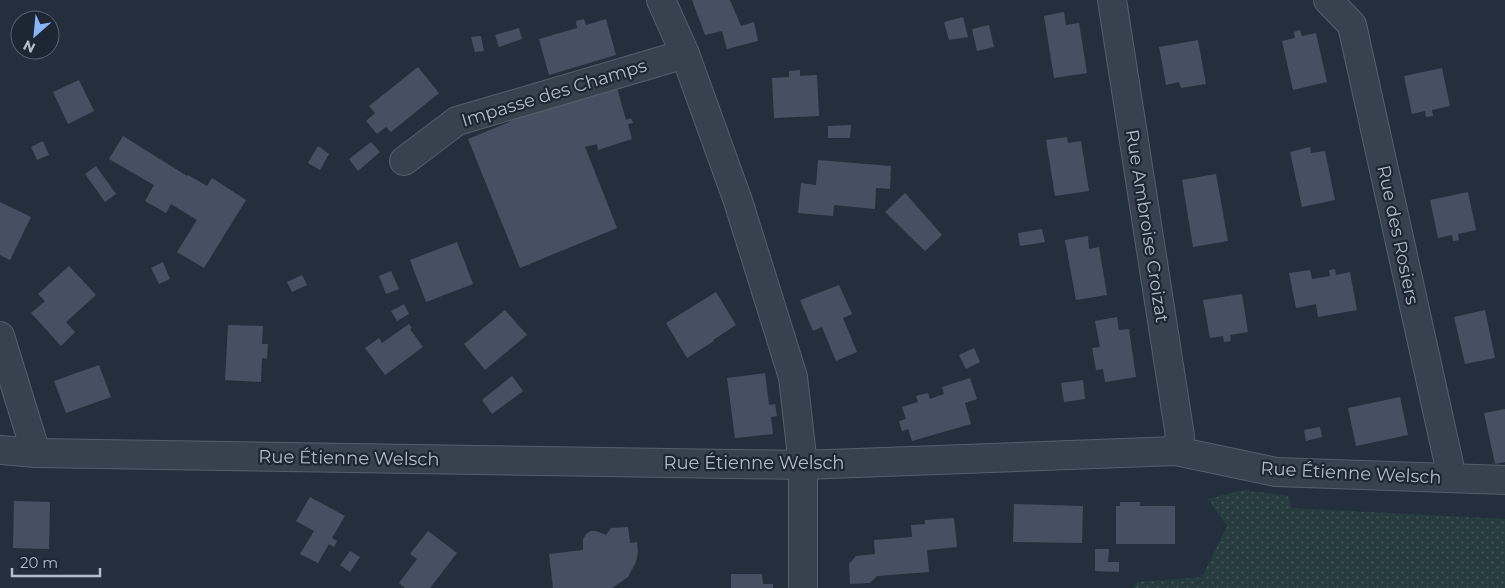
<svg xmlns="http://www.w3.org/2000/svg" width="1505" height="588" font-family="Montserrat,sans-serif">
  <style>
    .grass { fill: url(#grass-dots) }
    .building { fill: #455162 }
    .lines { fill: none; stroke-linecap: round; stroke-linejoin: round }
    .minor-casing { stroke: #565f6c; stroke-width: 30 }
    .minor { stroke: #38414e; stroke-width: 28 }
    .labels { text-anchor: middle; stroke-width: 4.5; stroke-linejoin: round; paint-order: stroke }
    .street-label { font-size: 18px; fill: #b4bcc9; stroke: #1d2633 }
  </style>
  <defs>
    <pattern id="grass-dots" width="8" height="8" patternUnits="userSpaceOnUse" patternTransform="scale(1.25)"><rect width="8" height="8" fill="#263c3f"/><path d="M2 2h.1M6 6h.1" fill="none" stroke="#435659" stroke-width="1.8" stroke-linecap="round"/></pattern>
  </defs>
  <rect width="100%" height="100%" fill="#242f3e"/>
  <!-- grass -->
  <path class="grass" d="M1244 490 1288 496 1292 508 1505 519V588H1133L1137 582 1202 577 1227 526 1208 499Z"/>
  <!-- building -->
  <g class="building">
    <path d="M692 0H730L741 26 754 22 758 41 727 49 722 31 705 35Z"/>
    <path d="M1064 12 1066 25 1079 23 1087 73 1054 78 1044 16Z"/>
    <path d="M963 17 968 37 949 40 944 22Z"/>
    <path d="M584 19 586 25 606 19 616 55 549 75 539 39 577 28 576 21Z"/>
    <path d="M989 25 994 47 977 51 972 29Z"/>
    <path d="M519 28 522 39 499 47 495 35Z"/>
    <path d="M1300 30 1302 36 1316 33 1327 82 1293 90 1282 41 1295 38 1294 32Z"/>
    <path d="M481 36 484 51 475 52 471 37Z"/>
    <path d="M1198 40 1206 84 1181 88 1179 82 1166 85 1159 47Z"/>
    <path d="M418 67 439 93 391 132 386 127 377 134 366 121 375 113 369 106Z"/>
    <path d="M1442 68 1450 106 1432 110 1433 116 1426 117 1425 111 1412 114 1404 76Z"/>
    <path d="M800 70V76L817 75 819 116 774 118 772 78 789 77V71Z"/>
    <path d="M79 80 94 111 68 124 53 92Z"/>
    <path d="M616 84 626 120 631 118 633 123 628 124 632 139 598 150 597 144 585 147 617 228 520 268 468 139 565 99Z"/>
    <path d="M851 125 850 138H828V126Z"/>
    <path d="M123 136 187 176 188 175 207 186 212 178 246 200 204 268 177 252 197 220 171 204 166 213 145 201 154 185 109 159Z"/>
    <path d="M1067 137 1068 143 1081 141 1089 191 1055 196 1046 140Z"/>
    <path d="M43 141 49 155 37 160 31 147Z"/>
    <path d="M371 142 380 152 358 171 349 159Z"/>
    <path d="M318 146 329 154 320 170 308 163Z"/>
    <path d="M1310 147 1311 153 1325 151 1335 200 1302 207 1290 152Z"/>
    <path d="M818 160 891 166 890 189 876 188 875 209 834 205 833 216 798 213 801 183 816 185Z"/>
    <path d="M96 166 116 194 105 202 85 174Z"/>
    <path d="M1216 174 1228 241 1193 247 1182 180Z"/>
    <path d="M1468 192 1476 230 1458 234 1459 240 1453 241 1452 235 1438 238 1430 200Z"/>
    <path d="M905 193 942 235 925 251 885 212Z"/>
    <path d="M0 202 31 217 10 260 0 255Z"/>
    <path d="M1042 229 1045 242 1020 246 1018 233Z"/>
    <path d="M1088 236 1089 249 1099 247 1107 295 1076 300 1065 240Z"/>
    <path d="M457 242 473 284 426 302 410 260Z"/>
    <path d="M163 262 170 279 159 284 151 268Z"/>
    <path d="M69 266 96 295 66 322 75 332 61 346 31 313 45 301 38 294Z"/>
    <path d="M1335 269 1336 275 1350 272 1357 310 1318 317 1316 304 1296 308 1289 273 1310 270 1312 279 1330 276 1329 270Z"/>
    <path d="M391 271 399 289 386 294 379 276Z"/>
    <path d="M302 275 307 285 292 292 287 282Z"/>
    <path d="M839 285 852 314 843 318 857 352 836 361 822 327 813 331 800 300Z"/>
    <path d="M716 292 736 325 713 340 714 341 687 358 666 323Z"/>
    <path d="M1242 294 1248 332 1230 335 1231 341 1224 342 1223 336 1210 338 1203 300Z"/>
    <path d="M404 304 409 314 397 321 391 311Z"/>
    <path d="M505 310 527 335 485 370 464 344Z"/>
    <path d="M1485 310 1495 358 1465 364 1454 317Z"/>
    <path d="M1117 317 1119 330 1129 329 1136 377 1105 382 1103 369 1096 370 1092 348 1100 347 1095 321Z"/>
    <path d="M409 324 412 328 410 329 423 347 385 375 365 348 379 338 382 343Z"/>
    <path d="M228 325 263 326 262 344H268L267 359 262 358 261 382 225 380Z"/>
    <path d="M974 348 980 362 966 369 959 355Z"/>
    <path d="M99 365 111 397 66 413 54 381Z"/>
    <path d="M765 373 769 405 775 404 777 416 771 417 773 434 735 438 727 378Z"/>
    <path d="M512 376 523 391 492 414 482 400Z"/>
    <path d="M970 378 977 399 965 403 971 424 912 441 908 429 902 431 899 421 906 419 902 407 918 402 916 396 928 393 930 399 944 394 942 387Z"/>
    <path d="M1083 380 1085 399 1064 402 1061 383Z"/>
    <path d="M1400 397 1408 435 1356 446 1348 408Z"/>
    <path d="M1505 409V462L1495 464 1484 413Z"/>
    <path d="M1320 427 1322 437 1306 441 1304 430Z"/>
    <path d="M310 497 345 516 332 538 337 541 334 547 329 544 318 563 300 554 314 531 296 521Z"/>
    <path d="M14 501 50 502 49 549 13 548Z"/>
    <path d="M1120 502H1140V506H1175V544H1116V506H1120Z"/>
    <path d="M1014 504 1083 506 1082 543 1013 542Z"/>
    <path d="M954 518 957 547 927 550 929 572 877 576 870 583 850 584 849 564 856 556 875 554 874 540 912 537 911 525 925 524V520Z"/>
    <path d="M628 527 630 543 637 542 638 552 636 562 628 577 612 588H553L549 554 583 550V539L587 533 591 531H596L606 535 611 528Z"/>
    <path d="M428 531 457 553 430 588H405L399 583 417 559 410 554Z"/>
    <path d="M1095 549H1109L1108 562H1119V572L1095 571Z"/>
    <path d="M350 551 360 557 350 572 340 565Z"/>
    <path d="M731 574H762L763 584H773V588H731Z"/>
  </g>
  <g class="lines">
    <defs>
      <g id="minor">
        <path d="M661 0 685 54 738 201 793 377 803 465V588"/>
        <path d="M1112 0 1180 436 1176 451"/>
        <path d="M1328 0 1352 25 1449 464V478"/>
        <path d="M404 161 457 121 685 54"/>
        <path d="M0 336 36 453"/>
        <path d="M0 450 36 453 803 465 1176 451 1276 472 1505 480"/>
      </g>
    </defs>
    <!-- minor casing -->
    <use href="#minor" class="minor-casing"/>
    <!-- minor -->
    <use href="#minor" class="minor"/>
  </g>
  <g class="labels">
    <!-- street labels -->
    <g class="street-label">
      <text transform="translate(554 93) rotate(-17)" y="6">Impasse des Champs</text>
      <text transform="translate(1147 226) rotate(81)" y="6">Rue Ambroise Croizat</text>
      <text transform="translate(1398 235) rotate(78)" y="6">Rue des Rosiers</text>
      <text transform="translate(349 458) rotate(1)" y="6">Rue Étienne Welsch</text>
      <text x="754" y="469">Rue Étienne Welsch</text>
      <text transform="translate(1351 473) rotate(3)" y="6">Rue Étienne Welsch</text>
    </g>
  </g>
  <!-- north arrow -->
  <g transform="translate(35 35) rotate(207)"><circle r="24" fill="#1d2633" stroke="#59626f"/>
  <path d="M0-4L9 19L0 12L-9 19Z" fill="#8ab4f8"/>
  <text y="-8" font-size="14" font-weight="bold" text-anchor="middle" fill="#b4bcc9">N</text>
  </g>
  <!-- scale -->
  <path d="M12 568v8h88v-8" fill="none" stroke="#b4bcc9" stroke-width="2.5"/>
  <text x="20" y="568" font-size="15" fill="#b4bcc9" stroke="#1d2633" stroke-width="4" paint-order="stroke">20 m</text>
</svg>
